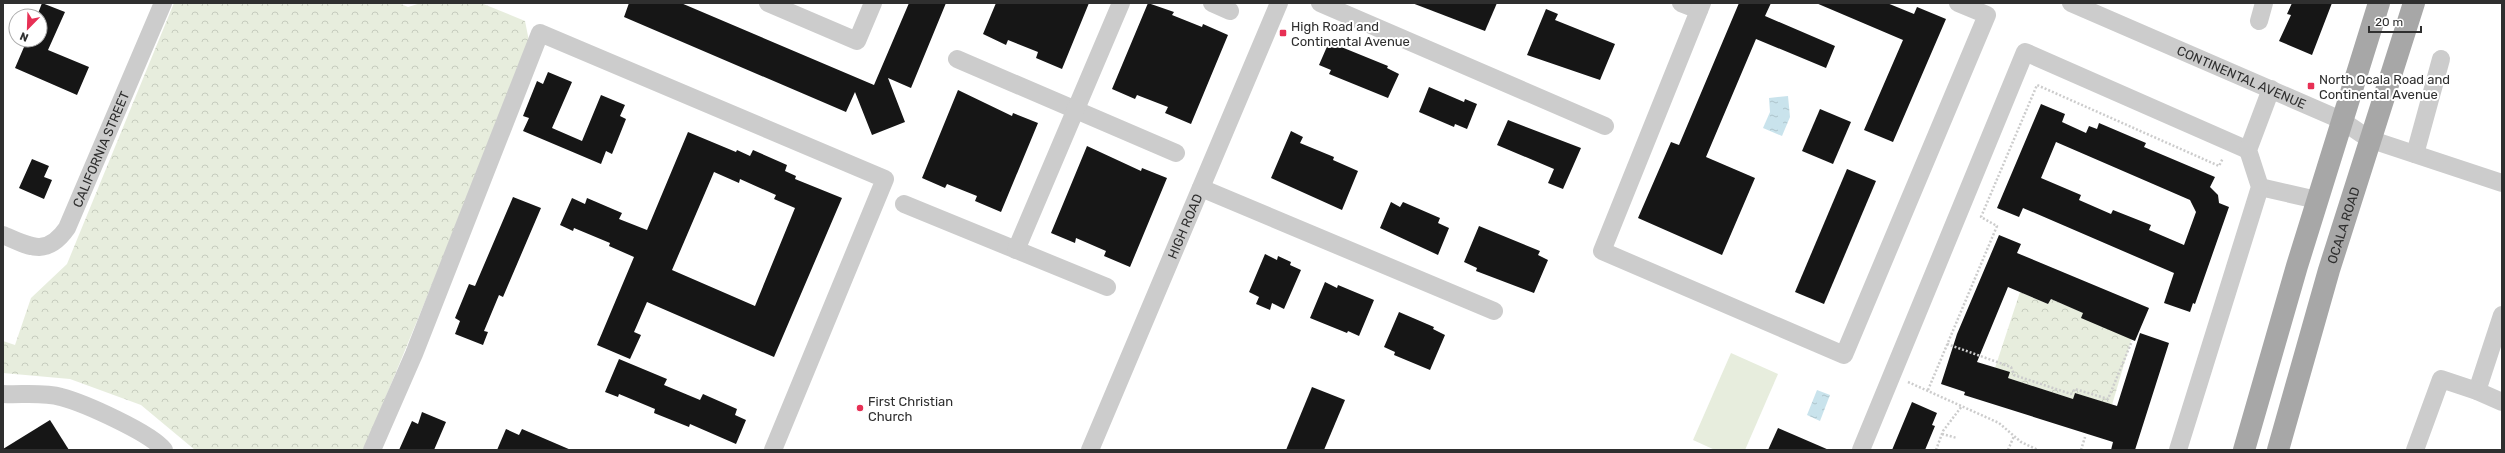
<svg xmlns="http://www.w3.org/2000/svg" width="2505" height="453" font-family="Rubik,sans-serif">
  <style>
    .grass { fill: #e7eddd }
    .forest { fill: url(#forest-crowns) }
    .water { fill: url(#water-ripples) }
    .building { fill: #161616; fill-rule: evenodd }
    .lines { fill: none; stroke-linecap: round; stroke-linejoin: round }
    .path { stroke: #ccc; stroke-width: 2.5; stroke-dasharray: 2 2; stroke-linecap: butt }
    .minor { stroke: #ccc; stroke-width: 18 }
    .major { stroke: #a7a7a7; stroke-width: 22 }
    .poi-dot { fill: #e73055; stroke: #fff; stroke-width: 1.5 }
    .labels { text-anchor: middle; stroke-width: 4; stroke-linejoin: round; paint-order: stroke }
    .poi-label { font-size: 13px; fill: #2f2f2f; stroke: #fff; text-anchor: start }
    .street-label { font-size: 13px; fill: #2f2f2f; stroke: #fff }
  </style>
  <defs>
    <pattern id="forest-crowns" width="20" height="18" patternUnits="userSpaceOnUse"><rect width="20" height="18" fill="#e7eddd"/><path d="M2 6a3 3 0 1 1 6 0M12 15a3 3 0 1 1 6 0" fill="none" stroke="#c6ccbe"/></pattern>
    <pattern id="water-ripples" width="26" height="14" patternUnits="userSpaceOnUse"><rect width="26" height="14" fill="#c9e3ec"/><path d="M2 4q2-2 4 0t4 0M15 11q2-2 4 0t4 0" fill="none" stroke="#adc3cb"/></pattern>
  </defs>
  <rect width="100%" height="100%" fill="#fff"/>
  <!-- grass -->
  <path class="grass" d="M1731 353 1778 374 1745 450H1715L1693 440Z"/>
  <!-- forest -->
  <g class="forest">
    <path d="M174 3H399L408 7 421 3H481L525 21 530 46 364 450H195L141 405 70 379 3 373V341L15 345 31 298 67 264Z"/>
    <path d="M2020 292 2048 304 2051 299 2133 334 2112 405 2075 393 2073 399 2008 378 2009 372 1995 368Z"/>
  </g>
  <!-- water -->
  <g class="water">
    <path d="M1788 96 1790 117 1782 136 1763 128 1770 112 1769 98Z"/>
    <path d="M1817 390 1830 395 1820 421 1807 415Z"/>
  </g>
  <!-- building -->
  <g class="building">
    <path d="M42 3 65 12 48 50 89 67 77 95 15 68 27 40H40V16H37Z"/>
    <path d="M629 3H681L874 85 909 3H946L911 88 888 78 905 122 872 135 855 92 846 112 624 17Z"/>
    <path d="M996 3H1089L1062 69 1036 58 1038 52 1008 40 1006 45 983 34Z"/>
    <path d="M1148 3 1174 12 1172 15 1202 27 1203 24 1228 35 1191 124 1165 113 1168 107 1137 95 1135 99 1112 89Z"/>
    <path d="M1412 3H1497L1485 31Z"/>
    <path d="M1739 3H1771L1765 16 1835 46 1826 68 1756 39 1706 157 1755 178 1722 255 1638 218 1671 142 1679 145Z"/>
    <path d="M1816 3H1887L1914 14 1917 7 1946 19 1893 142 1864 130 1903 40Z"/>
    <path d="M2292 3H2332L2312 55 2279 41 2291 15 2287 14Z"/>
    <path d="M1546 9 1558 14 1555 20 1615 44 1600 80 1527 55Z"/>
    <path d="M1329 42 1388 66 1387 68 1399 74 1388 98 1329 74 1331 70 1319 65Z"/>
    <path d="M548 72 572 82 552 128 582 141 601 95 625 105 620 116 626 119 612 154 606 151 601 164 523 131 529 118 523 116 537 81 543 84Z"/>
    <path d="M1429 87 1464 102 1465 99 1477 104 1467 129 1455 124 1454 127 1419 112Z"/>
    <path d="M958 90 1012 116 1013 113 1038 123 1001 212 975 201 977 196 947 184 945 188 922 178Z"/>
    <path d="M2041 104 2065 114 2062 122 2086 133 2089 126 2097 129 2099 123 2146 143 2144 147 2215 177 2210 187 2218 195 2219 203 2229 207 2195 304 2193 303 2190 312 2164 303 2174 273 2023 208 2019 217 1997 208ZM2056 142 2190 200 2196 212 2184 245 2149 230 2151 225 2113 210 2111 214 2079 200 2081 195 2041 178Z"/>
    <path d="M1820 109 1851 122 1833 164 1802 151Z"/>
    <path d="M1508 120 1581 148 1563 189 1548 183 1554 169 1497 145Z"/>
    <path d="M1291 131 1303 137 1300 143 1334 157 1333 160 1358 171 1342 210 1271 178Z"/>
    <path d="M688 132 736 152 737 150 750 156 753 150 787 165 785 171 796 176 795 179 842 198 774 357 647 302 634 332 641 335 630 359 597 345 634 257 609 246 610 243 574 228 573 231 560 225 572 198 585 204 587 198 622 213 619 219 647 230ZM714 172 739 183 740 179 776 195 774 199 795 208 755 306 672 270Z"/>
    <path d="M1087 146 1141 171 1142 168 1167 178 1130 267 1104 256 1106 251 1076 238 1075 243 1051 233Z"/>
    <path d="M32 159 49 166 44 177 52 180 44 199 19 188Z"/>
    <path d="M1847 169 1876 181 1824 304 1795 292Z"/>
    <path d="M513 197 541 208 503 297 499 295 484 331 488 332 483 345 455 334 460 321 455 318 469 284 475 286Z"/>
    <path d="M1391 202 1400 207 1403 202 1440 218 1438 223 1449 228 1438 255 1380 228Z"/>
    <path d="M1479 226 1540 251 1538 255 1548 260 1534 293 1476 271 1477 268 1464 262Z"/>
    <path d="M1999 235 2021 244 2017 253 2149 308 2135 341 2081 318 2083 313 2051 299 2048 304 2008 287 1977 362 2010 372 2008 378 2073 399 2075 393 2117 406 2140 333 2169 343 2135 450H2111L2113 442 1964 395 1965 392 1941 384 1957 334Z"/>
    <path d="M1265 254 1277 260 1278 256 1291 262 1290 265 1301 270 1284 309 1272 303 1270 310 1256 304 1259 297 1249 292Z"/>
    <path d="M1325 282 1337 288 1338 285 1374 300 1359 336 1348 331 1347 333 1310 318Z"/>
    <path d="M1399 312 1434 327 1433 329 1445 335 1430 370 1394 355 1395 352 1384 347Z"/>
    <path d="M619 359 667 379 664 385 700 400 703 394 737 409 735 415 746 420 736 444 690 424 689 427 654 413 655 409 619 394 618 397 605 392Z"/>
    <path d="M1312 387 1345 400 1324 450H1286Z"/>
    <path d="M1912 402 1937 413 1932 425 1935 426 1925 450H1892Z"/>
    <path d="M422 412 446 422 434 450H399L412 421 418 424Z"/>
    <path d="M50 420 69 450H3V449Z"/>
    <path d="M1778 428 1829 450H1768Z"/>
    <path d="M506 429 519 435 522 429 571 450H497Z"/>
  </g>
  <g class="lines">
    <!-- path -->
    <g class="path">
      <path d="M1947 344 2011 367 2014 375 2071 394 2075 389 2108 399 2132 341"/>
      <path d="M1908 382 1999 423 2021 442 2038 450"/>
      <path d="M1928 390 1997 226 1981 217 2037 85 2219 166 2223 158"/>
      <path d="M1942 434 1957 438"/>
      <path d="M1936 450 1943 431 1962 406"/>
      <path d="M2008 450 2014 436"/>
      <path d="M2081 450 2085 437"/>
    </g>
    <!-- minor -->
    <g class="minor">
      <path d="M768 3 857 41 873 3"/>
      <path d="M1212 3 1230 11"/>
      <path d="M1320 3 1605 126"/>
      <path d="M1681 3 1699 10"/>
      <path d="M1702 3 1602 251 1844 355 1987 15 1958 3"/>
      <path id="s1" d="M2071 3 2341 120 2369 139 2502 183"/>
      <path d="M2259 21 2264 3"/>
      <path d="M957 59 1176 153"/>
      <path d="M2415 154 2441 59"/>
      <path d="M2260 187 2317 200"/>
      <path d="M1201 188 1494 311"/>
      <path d="M904 204 1107 287"/>
      <path id="s2" d="M3 235C30 247 47 257 67 228L163 3"/>
      <path d="M1016 250 1121 3"/>
      <path d="M2477 391 2502 315"/>
      <path d="M3 394C21 395 44 392 61 397 84 403 151 433 164 450"/>
      <path d="M372 450 414 354 540 33 885 179 773 450"/>
      <path id="s3" d="M1090 450 1279 3"/>
      <path d="M1861 450 2025 52 2248 150"/>
      <path d="M2178 450 2260 187 2248 150 2271 89"/>
      <path d="M2415 450 2441 379 2477 391 2502 402"/>
    </g>
    <!-- major -->
    <g class="major">
      <path d="M2244 450 2297 266 2379 3"/>
      <path id="s4" d="M2278 450 2329 270 2414 3"/>
    </g>
  </g>
  <!-- markers -->
  <g class="poi-dot">
    <rect x="1279" y="29" width="8" height="8" rx="2"/>
    <rect x="2307" y="82" width="8" height="8" rx="2"/>
    <circle cx="860" cy="408" r="4"/>
  </g>
  <g class="labels">
    <!-- poi labels -->
    <g class="poi-label">
      <text x="1291" y="31">High Road and<tspan x="1291" dy="15">Continental Avenue</tspan></text>
      <text x="2319" y="84">North Ocala Road and<tspan x="2319" dy="15">Continental Avenue</tspan></text>
      <text x="868" y="406">First Christian<tspan x="868" dy="15">Church</tspan></text>
    </g>
    <!-- street labels -->
    <g class="street-label">
      <text dy="5" stroke="none"><textPath href="#s1" startOffset="186">CONTINENTAL AVENUE</textPath></text>
      <text dy="5" stroke="none"><textPath href="#s2" startOffset="159">CALIFORNIA STREET</textPath></text>
      <text dy="5" stroke="none"><textPath href="#s4" startOffset="234">OCALA ROAD</textPath></text>
      <text dy="5" stroke="none"><textPath href="#s3" startOffset="243">HIGH ROAD</textPath></text>
    </g>
  </g>
  <!-- border -->
  <rect width="2505" height="453" fill="none" stroke="#2f2f2f" stroke-width="8"/>
  <!-- north arrow -->
  <g transform="translate(28 28) rotate(203)"><circle r="19" fill="#ffffff" stroke="#acacac"/>
  <path d="M0-3L7 15L0 10L-7 15Z" fill="#e73055"/>
  <text y="-6" font-size="11" font-weight="bold" text-anchor="middle" fill="#2f2f2f">N</text>
  </g>
  <!-- scale -->
  <path d="M2369 26v6h52v-6" fill="none" stroke="#2f2f2f" stroke-width="2"/>
  <text x="2375" y="26" font-size="12" fill="#2f2f2f" stroke="#ffffff" stroke-width="3" paint-order="stroke">20 m</text>
</svg>
